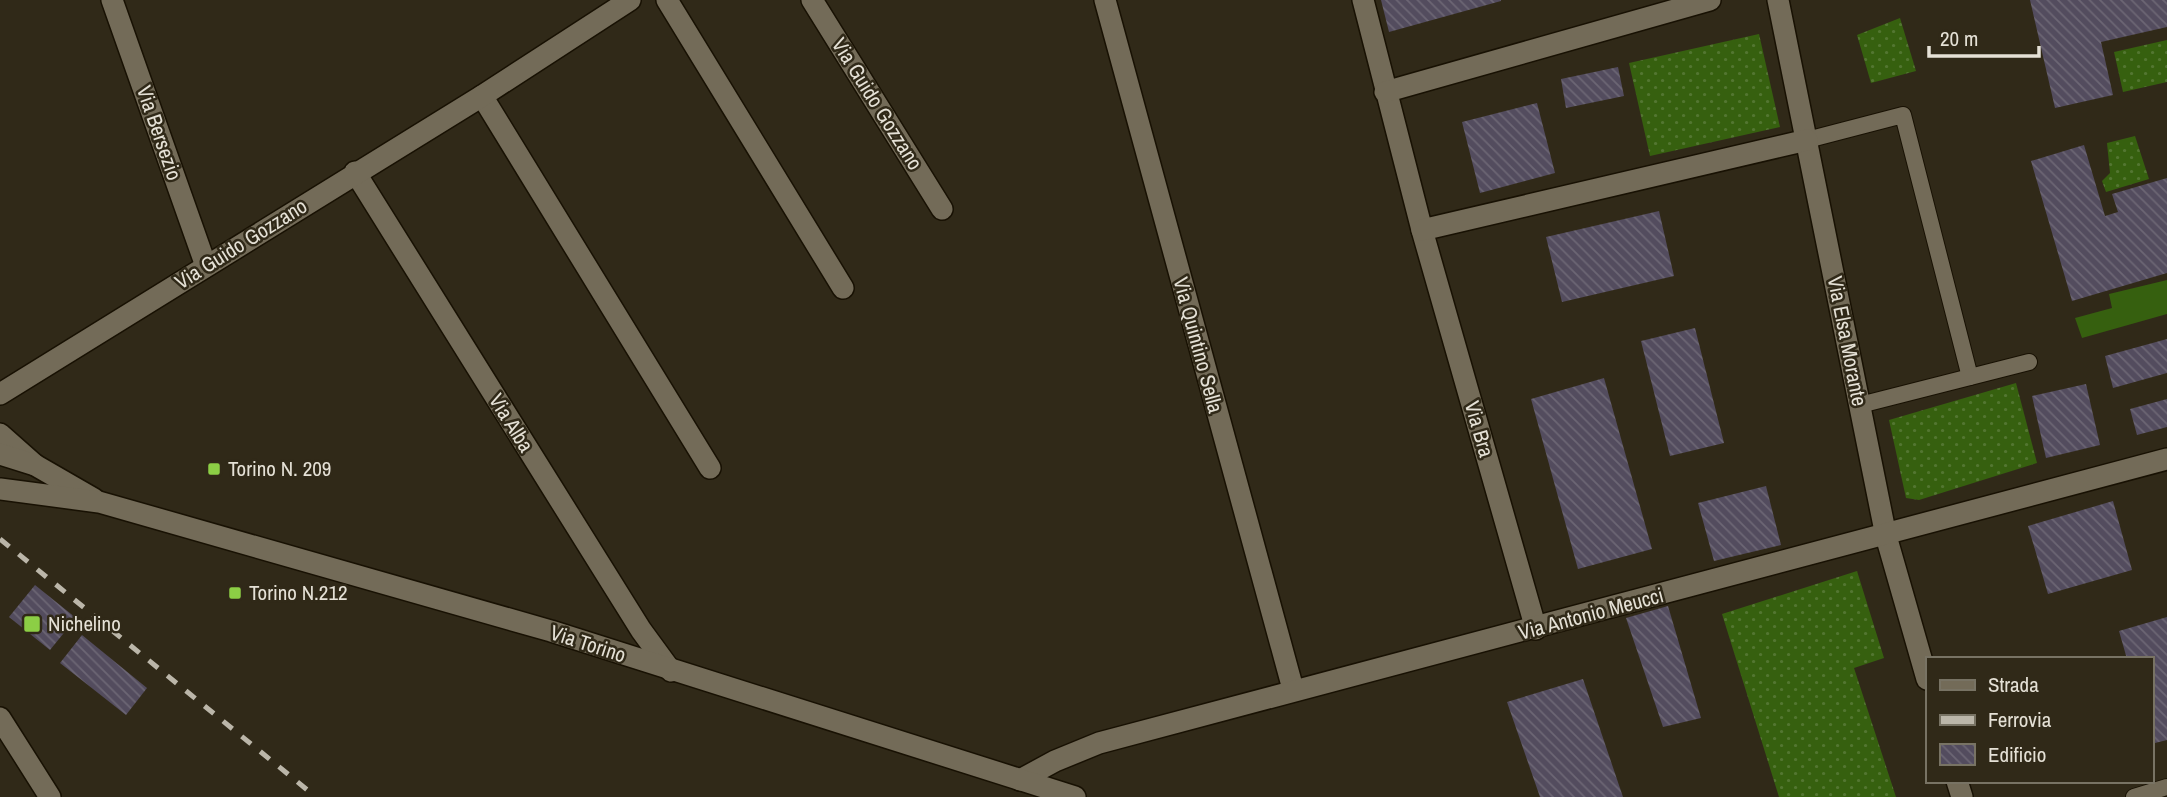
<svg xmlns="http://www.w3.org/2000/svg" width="2167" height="797" font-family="'Archivo Narrow',sans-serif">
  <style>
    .grass { fill: url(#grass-dots) }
    .garden { fill: #36600f }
    .building { fill: url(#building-back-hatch) }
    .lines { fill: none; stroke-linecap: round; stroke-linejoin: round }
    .lane-casing { stroke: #181103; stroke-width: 18 }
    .street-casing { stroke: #181103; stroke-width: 24 }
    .secondary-casing { stroke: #181103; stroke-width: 24 }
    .lane { stroke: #736b58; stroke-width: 16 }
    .street { stroke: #736b58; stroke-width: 21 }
    .secondary { stroke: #736b58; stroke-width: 21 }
    .rail { stroke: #bbb6a9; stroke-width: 5; stroke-dasharray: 12 12; stroke-linecap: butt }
    .poi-dot { fill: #8cce45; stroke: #302918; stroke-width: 2.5 }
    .labels { text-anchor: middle; stroke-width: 5; stroke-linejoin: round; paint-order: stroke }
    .street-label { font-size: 21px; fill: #e5e1d6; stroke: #302918 }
    .poi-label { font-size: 21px; fill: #e5e1d6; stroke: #302918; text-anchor: start }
  </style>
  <defs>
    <pattern id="grass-dots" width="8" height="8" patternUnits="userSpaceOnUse" patternTransform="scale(1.75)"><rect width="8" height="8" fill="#36600f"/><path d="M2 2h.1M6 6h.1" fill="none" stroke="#537631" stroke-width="1.8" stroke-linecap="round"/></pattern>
    <pattern id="building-back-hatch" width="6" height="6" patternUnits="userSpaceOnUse" patternTransform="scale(1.75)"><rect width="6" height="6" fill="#534c5e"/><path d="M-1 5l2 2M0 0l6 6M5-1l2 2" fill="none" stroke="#6c6674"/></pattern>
  </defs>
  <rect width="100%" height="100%" fill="#302918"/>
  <!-- grass -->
  <g class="grass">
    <path d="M1900 18 1916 71 1871 83 1857 35Z"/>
    <path d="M1759 34 1780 127 1650 156 1629 63Z"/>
    <path d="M2167 40V82L2123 92 2114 52Z"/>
    <path d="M2135 136 2149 179 2106 192 2102 181 2110 173 2107 143Z"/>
    <path d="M2016 383 2037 463 1919 500 1906 498 1889 420Z"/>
    <path d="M1857 571 1884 658 1854 668 1896 797H1779L1722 614Z"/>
  </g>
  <!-- garden -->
  <path class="garden" d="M2167 280V314L2082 338 2075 318 2112 308 2109 294Z"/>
  <!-- building -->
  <g class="building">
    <path d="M1381 0H1501V1L1389 32Z"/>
    <path d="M2030 0H2167V27L2101 42 2113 95 2055 108Z"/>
    <path d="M1618 67 1624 96 1566 108 1561 79Z"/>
    <path d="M1537 103 1555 173 1480 193 1462 122Z"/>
    <path d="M2084 145 2105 216 2118 212 2112 194 2167 178V273L2072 301 2031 161Z"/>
    <path d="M1659 211 1674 276 1562 302 1546 237Z"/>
    <path d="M1695 328 1724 443 1670 456 1641 341Z"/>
    <path d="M2167 339V373L2113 388 2105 356Z"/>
    <path d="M1604 378 1652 549 1578 569 1531 399Z"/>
    <path d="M2086 384 2100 445 2046 458 2032 396Z"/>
    <path d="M2167 399V427L2137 435 2130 409Z"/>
    <path d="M1766 486 1781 545 1714 561 1698 503Z"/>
    <path d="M2113 501 2132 570 2048 594 2028 526Z"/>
    <path d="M35 585 76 618 50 650 9 617Z"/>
    <path d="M1668 606 1701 718 1663 727 1626 618Z"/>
    <path d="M2167 617V740L2151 744V659H2127L2119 631Z"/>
    <path d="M82 635 147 688 126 715 60 663Z"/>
    <path d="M1583 679 1623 797H1540L1507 702Z"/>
  </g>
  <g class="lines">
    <defs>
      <g id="lane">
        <path d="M1807 140 1903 115 1970 377"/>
        <path d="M1860 405 2029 362"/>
        <path d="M2134 797 2167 787"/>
      </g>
      <g id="street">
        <path d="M112 0 206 266"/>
        <path d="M667 0 843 288"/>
        <path d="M812 0 942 209"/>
        <path d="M1105 0 1293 689"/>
        <path d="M1363 0 1422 230 1536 629"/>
        <path d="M1778 0 1886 536 1927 679"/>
        <path d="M1385 92 1710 0"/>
        <path d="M482 96 710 468"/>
        <path d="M355 172 641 630 671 671"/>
        <path d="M1422 230 1807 140"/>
        <path d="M0 394 482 96 630 0"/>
        <path d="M0 434 35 465"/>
        <path d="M0 718 50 797"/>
        <path d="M1020 780 1055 761 1099 743 2167 459"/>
        <path d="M1957 781 1962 797"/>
      </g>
      <g id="secondary">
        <path d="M0 454 35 465 94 499"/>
        <path d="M0 489 99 502 551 631 1075 797"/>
      </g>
    </defs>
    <!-- lane casing -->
    <use href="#lane" class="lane-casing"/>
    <!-- street casing -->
    <use href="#street" class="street-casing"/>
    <!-- secondary casing -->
    <use href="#secondary" class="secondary-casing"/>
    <!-- lane -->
    <use href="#lane" class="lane"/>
    <!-- street -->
    <use href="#street" class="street"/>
    <!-- secondary -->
    <use href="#secondary" class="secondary"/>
    <!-- rail -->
    <path class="rail" d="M0 539 316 797"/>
  </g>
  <!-- markers -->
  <g class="poi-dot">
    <rect x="207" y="462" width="14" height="14" rx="3.5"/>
    <rect x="228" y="586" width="14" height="14" rx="3.5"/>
    <rect x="23" y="615" width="18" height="18" rx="3.5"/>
  </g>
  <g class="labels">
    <!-- street labels -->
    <g class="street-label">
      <text transform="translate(877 104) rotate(58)" y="7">Via Guido Gozzano</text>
      <text transform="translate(159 133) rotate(71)" y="7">Via Bersezio</text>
      <text transform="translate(241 244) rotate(-32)" y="7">Via Guido Gozzano</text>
      <text transform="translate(1847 341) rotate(79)" y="7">Via Elsa Morante</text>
      <text transform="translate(1198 345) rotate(75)" y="7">Via Quintino Sella</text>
      <text transform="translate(511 423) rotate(58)" y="7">Via Alba</text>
      <text transform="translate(1479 429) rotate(74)" y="7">Via Bra</text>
      <text transform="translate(1591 614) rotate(-15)" y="7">Via Antonio Meucci</text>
      <text transform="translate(588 644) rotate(18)" y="7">Via Torino</text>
    </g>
    <!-- poi labels -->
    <g class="poi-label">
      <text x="228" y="476">Torino N. 209</text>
      <text x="249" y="600">Torino N.212</text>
      <text x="48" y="631">Nichelino</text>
    </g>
  </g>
  <!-- legend -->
  <rect x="1926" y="657" width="228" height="126" fill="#302918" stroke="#787364" stroke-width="2"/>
  <rect x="1940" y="680" width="35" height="10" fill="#736b58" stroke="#787364" stroke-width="2"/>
  <text x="1988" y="692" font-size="21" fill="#e5e1d6">Strada</text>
  <rect x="1940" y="715" width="35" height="10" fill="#bbb6a9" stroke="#787364" stroke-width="2"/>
  <text x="1988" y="727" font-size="21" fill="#e5e1d6">Ferrovia</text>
  <rect x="1940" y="744" width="35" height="21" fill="url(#building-back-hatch)" stroke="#787364" stroke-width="2"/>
  <text x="1988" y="762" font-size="21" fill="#e5e1d6">Edificio</text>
  <!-- scale -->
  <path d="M1929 46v10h110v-10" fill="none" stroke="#e5e1d6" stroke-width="3.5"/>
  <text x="1940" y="46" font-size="21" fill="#e5e1d6" stroke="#302918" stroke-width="5" paint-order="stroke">20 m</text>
</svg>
